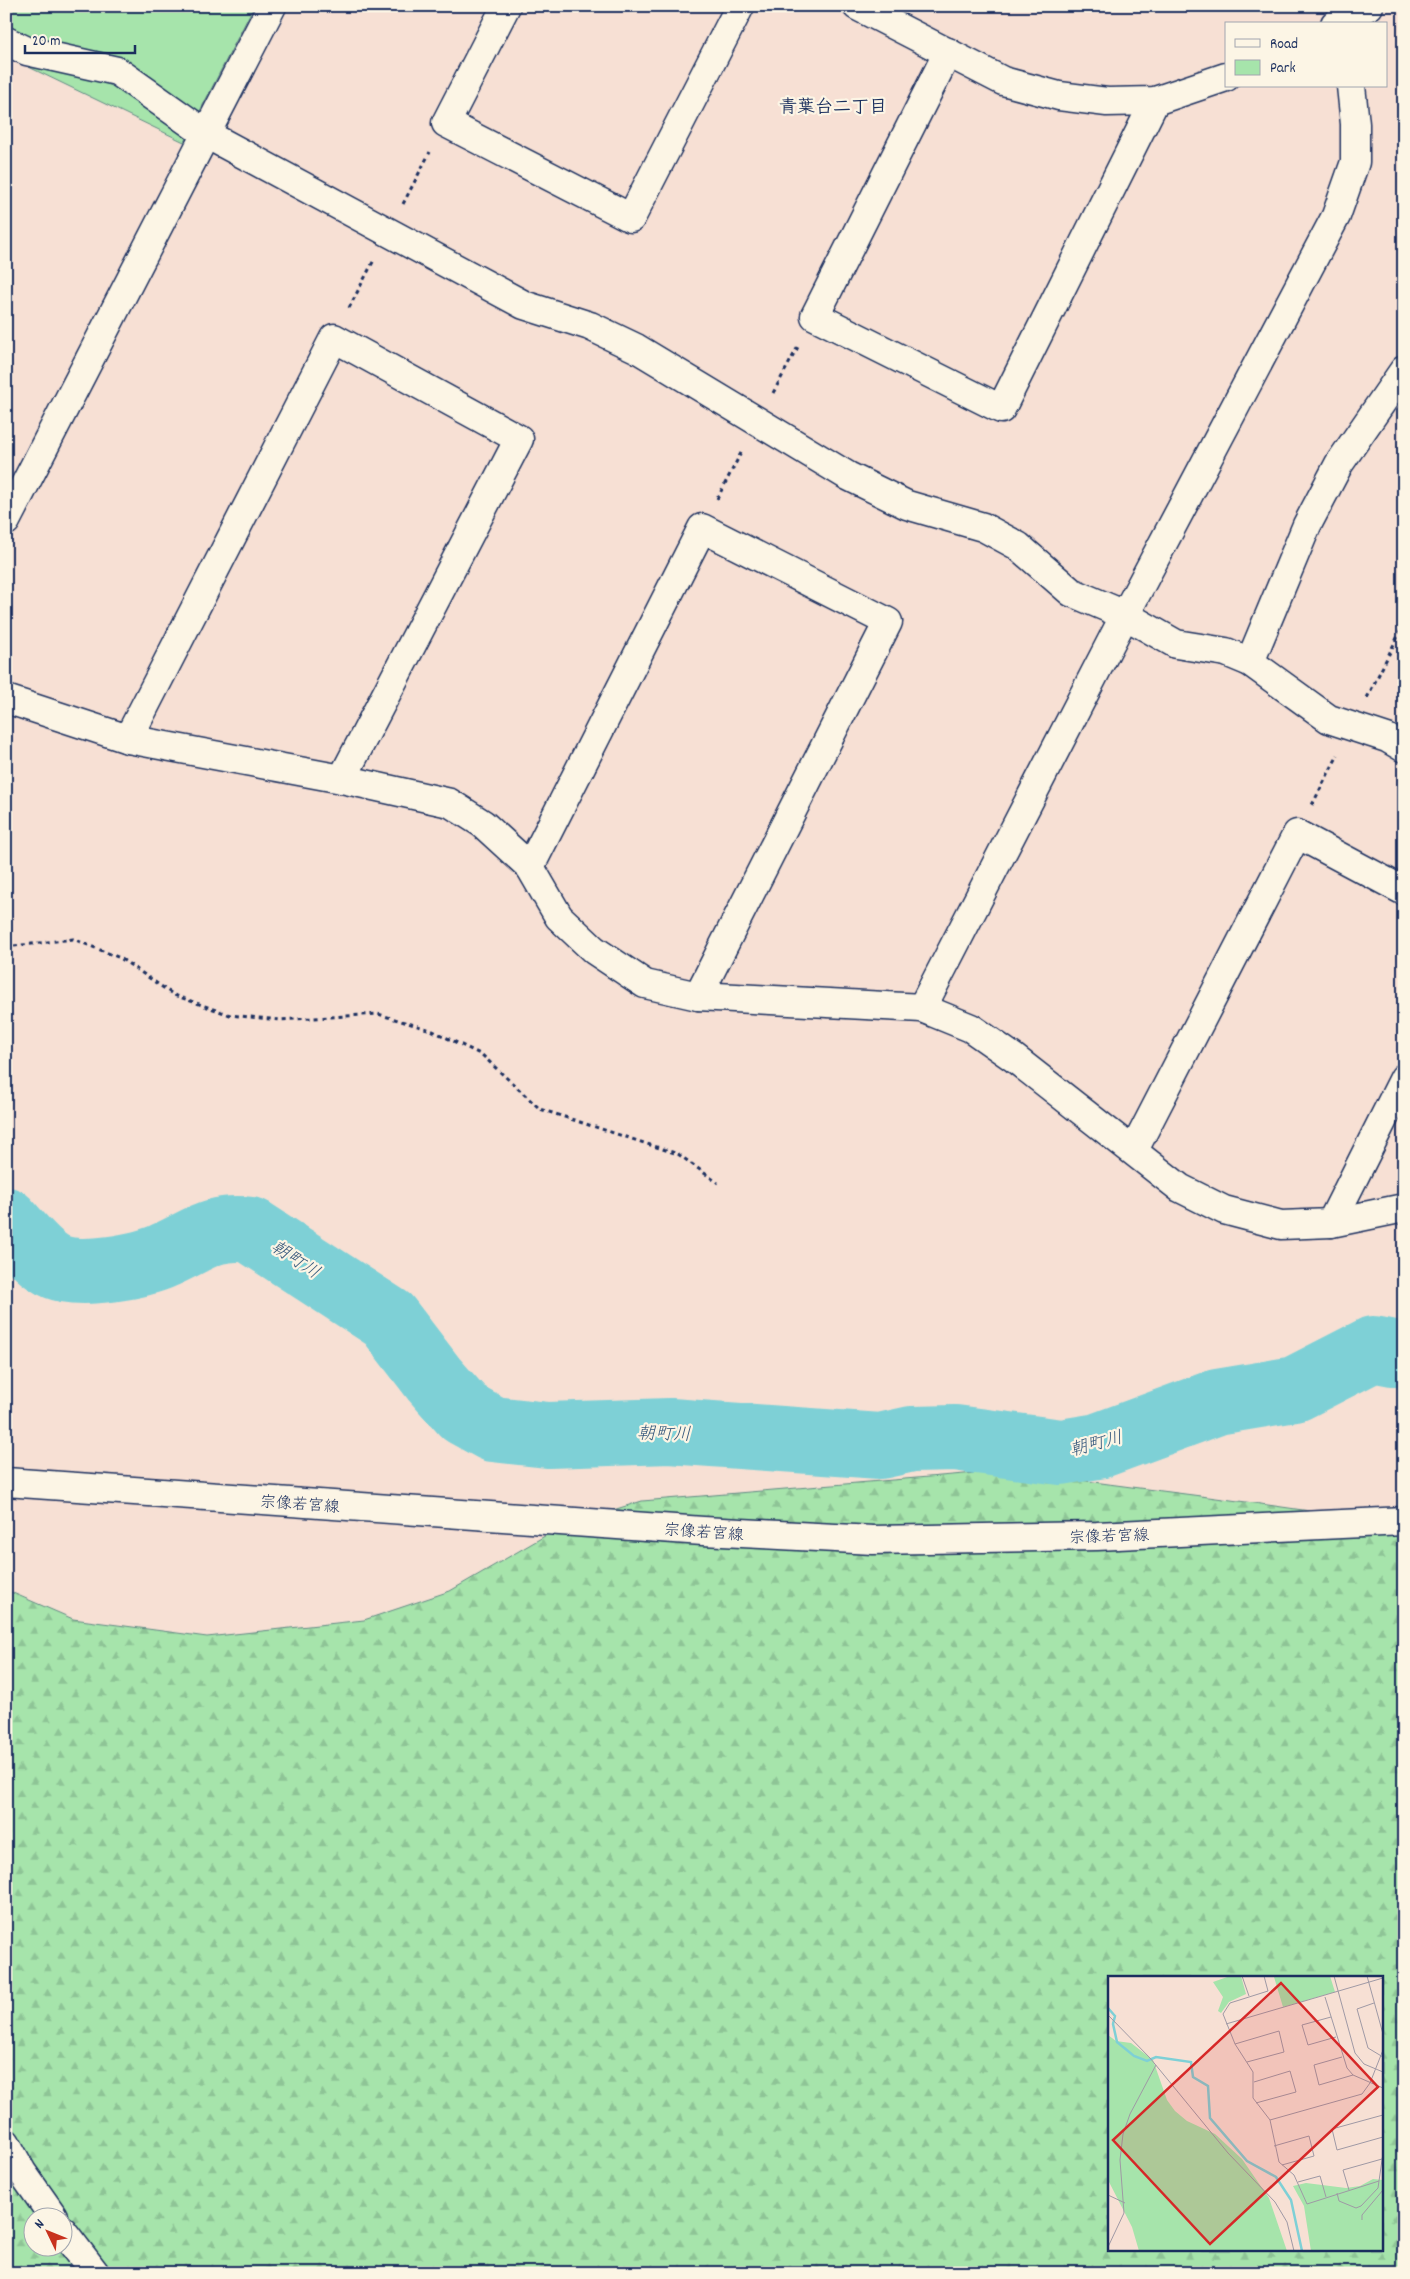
<svg xmlns="http://www.w3.org/2000/svg" width="1410" height="2279" font-family="Dekko,'Klee One',sans-serif">
  <style>
    .forest { fill: url(#forest-firs); stroke: #608a84; fill-rule: evenodd }
    .park { fill: #a6e4ab; stroke: #608a84 }
    .lines { fill: none; stroke-linecap: round; stroke-linejoin: round }
    .river { stroke: #7ed0d6; stroke-width: 66 }
    .minor-casing { stroke: #1b2f5e; stroke-width: 31 }
    .major-casing { stroke: #1b2f5e; stroke-width: 31 }
    .path { stroke: #1b2f5e; stroke-width: 3; stroke-dasharray: 4 4; stroke-linecap: butt }
    .minor { stroke: #fcf5e5; stroke-width: 28 }
    .major { stroke: #fcf5e5; stroke-width: 28 }
    .labels { text-anchor: middle; stroke-width: 4.5; stroke-linejoin: round; paint-order: stroke }
    .street-label { font-size: 16px; fill: #1b2f5e; stroke: #fcf5e5 }
    .neighbourhood-label { font-size: 18px; font-weight: bold; fill: #1b2f5e; stroke: #fcf5e5 }
    .water-label { font-size: 18px; font-style: italic; fill: #34577c; stroke: #fcf5e5 }
    .inset-river { fill: none; stroke: #7ed0d6; stroke-width: 2.5 }
    .inset-road { fill: none; stroke: #9f99a5; stroke-width: 1 }
    .view { fill: #d62828; fill-opacity: 0.15; stroke: #d62828; stroke-width: 2.5 }
    .inset-edge { fill: none; stroke: #1b2f5e; stroke-width: 2.5 }
  </style>
  <defs>
    <pattern id="forest-firs" width="22" height="20" patternUnits="userSpaceOnUse" patternTransform="scale(1.25)"><rect width="22" height="20" fill="#a6e4ab"/><path d="M5 1l3.5 6h-7zM16 11l3.5 6h-7z" fill="#8ec496"/></pattern>
  </defs>
  <rect width="100%" height="100%" fill="#f7e0d4"/>
  <filter id="ink" filterUnits="userSpaceOnUse"><feTurbulence type="fractalNoise" baseFrequency=".02" numOctaves="2"/><feDisplacementMap in="SourceGraphic" scale="10" xChannelSelector="R" yChannelSelector="G"/><feConvolveMatrix kernelMatrix="1 2 1 2 8 2 1 2 1" color-interpolation-filters="sRGB"/></filter>
  <g filter="url(#ink)">
    <!-- forest -->
    <path class="forest" d="M1012 1470C1143 1491 1274 1502 1404 1527V2273H6V1590L73 1619 207 1637 364 1620 450 1591 562 1526 642 1501ZM1109 1978H1381V2250H1109ZM32 2216H62V2246H32Z"/>
    <!-- park -->
    <path class="park" d="M6 6H254L184 142 6 56Z"/>
    <g class="lines">
      <!-- river -->
      <path class="river" d="M6 1220C19 1234 39 1260 57 1267 81 1277 142 1266 165 1255 199 1240 212 1225 251 1230L388 1319 434 1379 464 1413 493 1429 548 1435 670 1431 880 1446 912 1439 955 1438 1061 1452 1098 1446 1217 1402 1295 1389 1373 1349 1404 1355"/>
      <defs>
        <g id="minor">
          <path d="M506 6 446 123 631 218 740 6"/>
          <path d="M857 6 1003 81 1059 96 1107 102 1155 101 1226 77"/>
          <path d="M1335 24 1369 6"/>
          <path d="M6 41 27 51 117 71 206 134 524 305 590 326 636 348 848 476 907 505 983 527 1018 546 1071 592 1125 615 1176 644 1226 652 1250 662 1329 719 1387 738 1404 748"/>
          <path d="M948 52 815 316 1001 409 1155 101"/>
          <path d="M6 521 272 6"/>
          <path d="M1250 662 1307 525 1339 464 1404 370"/>
          <path d="M6 699 128 739 342 779 450 803 483 824 530 867 559 917 594 950 645 984 698 996 922 1008 971 1028 1014 1058 1180 1188 1224 1210 1281 1225 1331 1223 1404 1208"/>
          <path d="M128 739 334 338 519 439 342 779"/>
          <path d="M530 867 702 528 888 622 698 996"/>
          <path d="M922 1008 1125 615 1336 216 1355 162V124L1351 86"/>
          <path d="M1134 1150 1297 834 1404 891"/>
          <path d="M1331 1223 1404 1078"/>
          <path d="M6 2143 22 2172 53 2216"/>
          <path d="M62 2230 95 2273"/>
        </g>
        <path id="major" d="M6 1482 703 1531 873 1540 1097 1536 1404 1521"/>
      </defs>
      <!-- minor casing -->
      <use href="#minor" class="minor-casing"/>
      <!-- major casing -->
      <use href="#major" class="major-casing"/>
      <!-- path -->
      <g class="path">
        <path d="M403 204 430 152"/>
        <path d="M349 308 374 260"/>
        <path d="M773 393 799 345"/>
        <path d="M717 499 742 451"/>
        <path d="M1367 698 1404 624"/>
        <path d="M1312 805 1338 755"/>
        <path d="M6 947 73 939 120 958 174 995 230 1015 280 1020 378 1014 431 1030 482 1055 540 1109 678 1154 718 1183"/>
      </g>
      <!-- minor -->
      <use href="#minor" class="minor"/>
      <!-- major -->
      <use href="#major" class="major"/>
    </g>
  </g>
  <g class="labels">
    <!-- street labels -->
    <g class="street-label">
      <text transform="translate(300 1503) rotate(4)" y="6">宗像若宮線</text>
      <text transform="translate(704 1531) rotate(4)" y="6">宗像若宮線</text>
      <text transform="translate(1109 1535) rotate(-2)" y="6">宗像若宮線</text>
    </g>
    <!-- neighbourhood labels -->
    <g class="neighbourhood-label">
      <text x="833" y="112">青葉台二丁目</text>
    </g>
    <!-- water labels -->
    <g class="water-label">
      <text transform="translate(296 1259) rotate(33)" y="6">朝町川</text>
      <text transform="translate(664 1433) rotate(1)" y="6">朝町川</text>
      <text transform="translate(1096 1443) rotate(-15)" y="6">朝町川</text>
    </g>
  </g>
  <!-- overview -->
  <g transform="translate(1108 1976)">
    <rect width="275" height="275" fill="#f7e0d4"/>
    <path d="M0 59 8 65 23 67 45 84 59 124 67 135 79 145 107 158 134 183 161 222 179 275H31L24 251 0 204ZM265 203 275 204V275H203L196 230 185 210 198 207 238 212 252 210Z" fill="#a6e4ab"/>
    <path d="M122 0H133L138 18 121 26 113 37 110 35 115 21 105 6ZM222 0 227 16 175 31 166 1ZM269 208 270 211 249 230 233 225 232 218Z" fill="#a6e4ab"/>
    <path class="inset-river" d="M0 32 7 40 5 48 9 66 26 80 39 85 48 81 83 86 85 101 100 110 102 142 139 185 168 201 183 224 194 275"/>
    <path class="inset-road" d="M134 0 141 20M156 0 160 15 122 27 115 38 127 68 145 96V122L162 144 171 186 186 199 199 228 271 205M226 0 247 77 256 88 275 96M259 0 275 58M217 21 239 92 245 99 275 112M266 27 249 33 260 72 275 81M0 39 42 82 120 177 167 226 179 246 186 275M223 41 194 49 200 69 228 61M118 48 275 2M127 68 171 55 176 76 139 86M234 81 206 89 211 109 245 99M146 106 182 95 188 116 148 127M275 139 224 153 229 174 275 161M162 144 254 118 262 107 275 74M166 170 201 160 206 180 174 189M190 206 212 200 218 221M241 214 235 194 274 183M229 217 231 225 248 232 253 230 270 212 275 177M0 219 17 227M254 244V239L275 214M0 271 16 237 12 184 15 158 22 138 48 89"/>
    <path class="view" d="M173 7 270 111 102 268 5 164Z"/>
    <rect width="275" height="275" class="inset-edge"/>
  </g>
  <!-- margin -->
  <rect width="1410" height="2279" fill="none" stroke="#fcf5e5" stroke-width="25"/>
  <rect x="12" y="12" width="1385" height="2254" fill="none" stroke="#1b2f5e" stroke-width="2" filter="url(#ink)"/>
  <!-- legend -->
  <rect x="1225" y="22" width="162" height="65" fill="#fcf5e5" stroke="#a2a6af"/>
  <rect x="1235" y="39" width="25" height="8" fill="#fcf5e5" stroke="#a2a6af"/>
  <text x="1270" y="48" font-size="15" fill="#1b2f5e">Road</text>
  <rect x="1235" y="60" width="25" height="15" fill="#a6e4ab" stroke="#a2a6af"/>
  <text x="1270" y="72" font-size="15" fill="#1b2f5e">Park</text>
  <!-- north arrow -->
  <g transform="translate(48 2232) rotate(313)"><circle r="24" fill="#fcf5e5" stroke="#a2a6af"/>
  <path d="M0-4L9 19L0 12L-9 19Z" fill="#c8321e"/>
  <text y="-8" font-size="14" font-weight="bold" text-anchor="middle" fill="#1b2f5e">N</text>
  </g>
  <!-- scale -->
  <path d="M25 45v8h110v-8" fill="none" stroke="#1b2f5e" stroke-width="2.5"/>
  <text x="32" y="45" font-size="15" fill="#1b2f5e" stroke="#fcf5e5" stroke-width="4" paint-order="stroke">20 m</text>
</svg>
